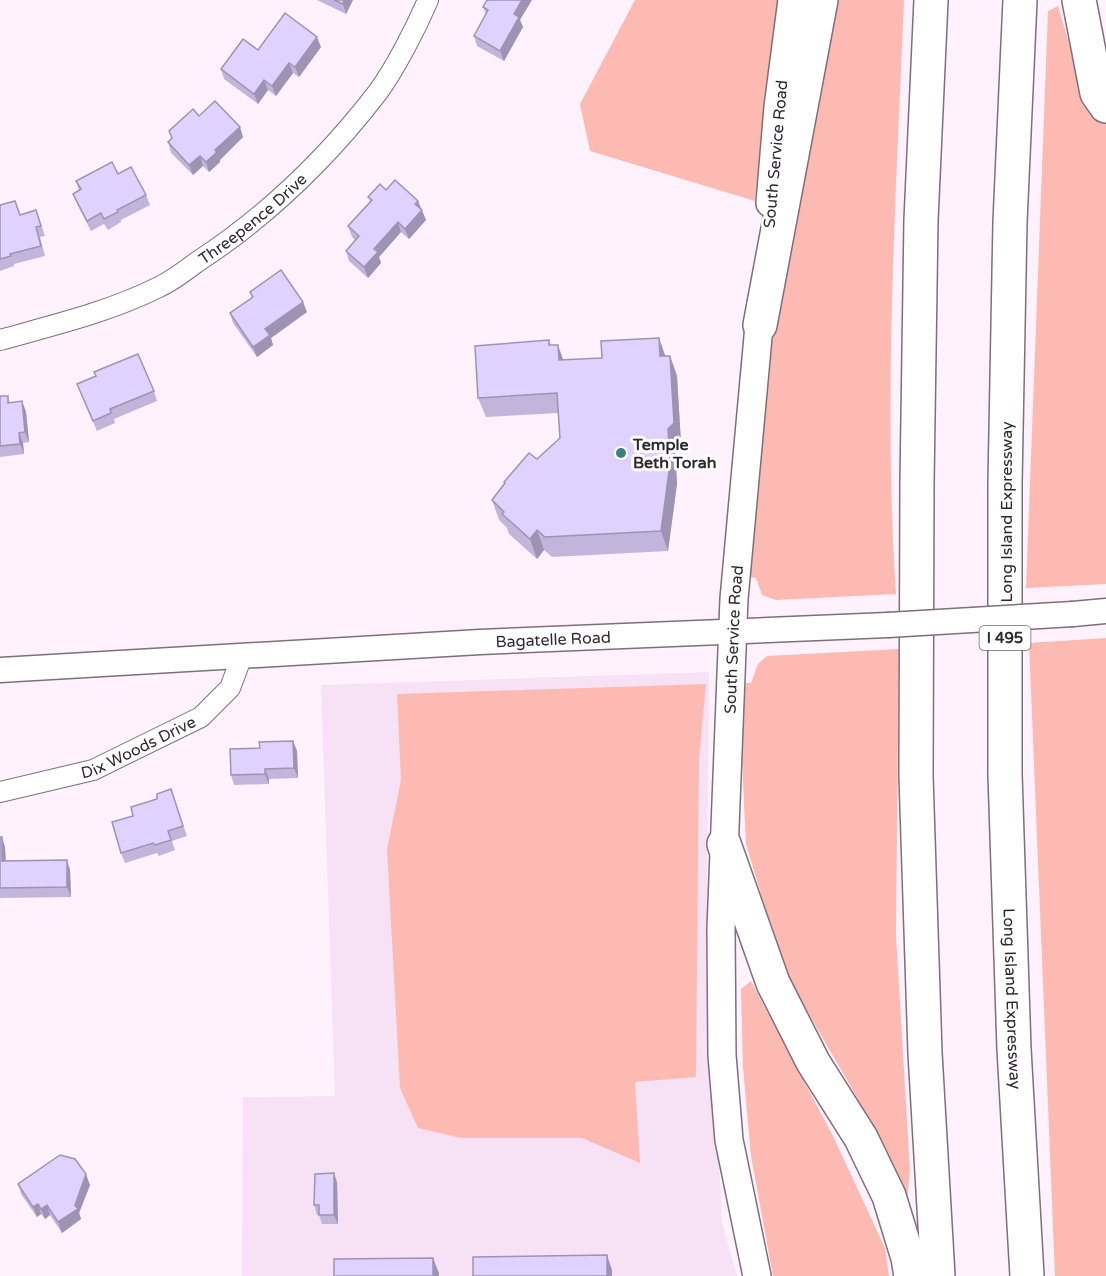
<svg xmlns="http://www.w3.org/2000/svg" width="1106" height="1276" font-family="'Varela Round',sans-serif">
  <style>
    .built { fill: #f7e1f5 }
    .green { fill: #fcbab2 }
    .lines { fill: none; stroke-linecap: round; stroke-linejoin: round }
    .minor-casing { stroke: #7d6f7b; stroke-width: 22 }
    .tertiary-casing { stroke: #7d6f7b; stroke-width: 27 }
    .secondary-casing { stroke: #7d6f7b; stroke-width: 30 }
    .motorway-casing { stroke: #7d6f7b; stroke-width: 36 }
    .minor { stroke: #fff; stroke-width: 20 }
    .tertiary { stroke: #fff; stroke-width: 24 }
    .secondary { stroke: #fff; stroke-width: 27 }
    .motorway { stroke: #fff; stroke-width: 33 }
    .tertiary-bridge-casing { stroke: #7d6f7b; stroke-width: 27; stroke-linecap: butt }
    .tertiary-bridge { stroke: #fff; stroke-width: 24 }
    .wall { fill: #c1b5db }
    .shaded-wall { fill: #9d93b2 }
    .building { fill: #e0d2ff; stroke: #9d93b2; stroke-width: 1.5 }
    .poi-dot { fill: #3b827a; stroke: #fff; stroke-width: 2 }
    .labels { text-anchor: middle; stroke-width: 6; stroke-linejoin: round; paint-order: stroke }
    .shield { fill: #fff; stroke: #6c686c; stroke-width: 1.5 }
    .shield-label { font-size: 15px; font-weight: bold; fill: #2d282d }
    .street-label { font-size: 16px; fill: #2d282d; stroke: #fff }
    .poi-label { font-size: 16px; font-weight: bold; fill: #2d282d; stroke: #fff; text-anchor: start }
  </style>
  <rect width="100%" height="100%" fill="#fff2fd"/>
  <!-- built -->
  <path class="built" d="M709 672 707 907 722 1223 737 1276H242L243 1097 335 1096 321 685Z"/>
  <!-- green -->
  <g class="green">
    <path d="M635 0H779L755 201 590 151 580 104Z"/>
    <path d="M833 0H904C896 198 883 397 896 594L776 600 762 595 756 578 750 577 765 388 791 211Z"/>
    <path d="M1058 6 1072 53 1106 125V584L1026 588 1048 11Z"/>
    <path d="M1106 638V1276H1055L1029 643Z"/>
    <path d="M899 649 896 935 910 1171 907 1202 855 1094 784 971 746 844 740 721 746 683H751L758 664 767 656Z"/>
    <path d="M706 684 699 760 696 1077 635 1082 640 1163 582 1138H461L418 1128 400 1088 387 849 401 780 397 694Z"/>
    <path d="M751 981 833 1136 885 1248 889 1276H773L751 1156 743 1067 741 989Z"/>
  </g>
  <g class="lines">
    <defs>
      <g id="minor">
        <path id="s1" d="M0 340C54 325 109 312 159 287 172 281 185 271 197 262 266 217 328 157 378 92 396 67 416 28 428 0"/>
        <path id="s2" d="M0 792 93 770 201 717 230 688 242 656"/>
      </g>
      <g id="tertiary">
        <path d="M1073 614 1106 611"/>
        <path id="s3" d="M0 670 480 642 888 625"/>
      </g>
      <g id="secondary">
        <path d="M770 203 778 107 792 0"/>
        <path id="s4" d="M757 1276 729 1140 722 1055 721 929 734 599 761 304"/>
      </g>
      <g id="motorway">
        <path d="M931 0 921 220 917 483 916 776 925 1053 938 1276"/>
        <path id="s5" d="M1020 0 1010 222 1005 483V774L1014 1049 1027 1276"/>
        <path d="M1079 0 1097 93 1106 106"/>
        <path d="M760 325 821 0"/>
        <path d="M724 844 773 983 813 1062 861 1138 889 1196 908 1258 911 1276"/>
      </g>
    </defs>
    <!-- minor casing -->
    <use href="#minor" class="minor-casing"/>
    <!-- tertiary casing -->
    <use href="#tertiary" class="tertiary-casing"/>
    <!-- secondary casing -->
    <use href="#secondary" class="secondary-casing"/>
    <!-- motorway casing -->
    <use href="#motorway" class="motorway-casing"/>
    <!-- minor -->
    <use href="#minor" class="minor"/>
    <!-- tertiary -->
    <use href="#tertiary" class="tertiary"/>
    <!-- secondary -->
    <use href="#secondary" class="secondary"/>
    <!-- motorway -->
    <use href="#motorway" class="motorway"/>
    <defs>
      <path id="tertiary-bridge" d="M888 625 1073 614"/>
    </defs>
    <!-- tertiary-bridge casing -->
    <use href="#tertiary-bridge" class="tertiary-bridge-casing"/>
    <!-- tertiary-bridge -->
    <use href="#tertiary-bridge" class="tertiary-bridge"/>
  </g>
  <!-- wall -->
  <g class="wall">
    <path d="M317 0H353L346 14Z"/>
    <path d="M483 7 520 20 523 27 504 61 477 46 474 36 486 14Z"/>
    <path d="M321 47 299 77 293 73 276 96 268 90 258 104 224 79 221 69 258 50Z"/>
    <path d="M199 116 243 137 220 160V162L209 172 203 166 193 175 171 153 168 142 172 138 169 131Z"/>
    <path d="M76 181 146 195 150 205 121 220V222L108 230 104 224 91 231 77 204 73 194 79 190Z"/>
    <path d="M386 190 421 209 426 220 409 239 401 232 379 257 381 263 368 278 349 261 346 251 355 240 352 237 348 226 370 202 368 197Z"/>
    <path d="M0 205 20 215 40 221 45 236 40 237 45 256 14 264V266L0 271Z"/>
    <path d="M250 292 307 312 271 338 273 345 257 357 233 323 230 313 252 298Z"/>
    <path d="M659 338 665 356H670L677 376 681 443 675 448 677 484 668 551 552 557 544 550 537 559 509 534 507 528 499 520 492 500 504 484V482L537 459 560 438 558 413 486 417 478 398 549 340 551 345 564 360 602 358Z"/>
    <path d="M77 384 154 391 157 401 114 419 115 423 97 431Z"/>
    <path d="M0 396H8L10 403 22 401 26 412 29 442 23 443 24 454 0 457Z"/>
    <path d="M293 741 297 751 298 778 269 779V784L234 785 231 775 260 748Z"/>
    <path d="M171 789 187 836 172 841 175 850 159 856 157 853 125 863 121 853 133 816Z"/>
    <path d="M0 837 5 847 6 861 70 870 71 897 0 898Z"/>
    <path d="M337 1182 338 1224H322L319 1215H317L314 1205Z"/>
    <path d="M18 1184 90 1185 79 1213 81 1219 62 1233 50 1215 45 1219 41 1214 37 1217 21 1194Z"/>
  </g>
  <!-- shaded-wall -->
  <g class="shaded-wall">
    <path d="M344 0H353L346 14 343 4Z"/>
    <path d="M522 0H532L520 20 523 27 504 61 500 51 514 14Z"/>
    <path d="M317 37 321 47 299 77 295 67Z"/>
    <path d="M289 63 293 73 276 96 272 86Z"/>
    <path d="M264 80 268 90 258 104 254 94Z"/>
    <path d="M240 127 243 137 220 160V162L209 172 206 162 215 150Z"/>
    <path d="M200 156 203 166 193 175 189 165Z"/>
    <path d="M418 201 426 220 409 239 405 229 415 204Z"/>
    <path d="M398 222 401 232 379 257 381 263 368 278 364 267 374 249Z"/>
    <path d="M303 302 307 312 271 338 273 345 257 357 253 347 265 329Z"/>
    <path d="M659 338 666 358 660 356Z"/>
    <path d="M558 345 565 365 559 360Z"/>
    <path d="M670 356 677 376 681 443 675 448 677 484 668 551 661 531 668 429Z"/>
    <path d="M22 401 26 412 29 442 25 432Z"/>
    <path d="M19 433 23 443 24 454 20 444Z"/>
    <path d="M537 530 544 550 537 559 530 539Z"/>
    <path d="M293 741 297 751 298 778 294 768Z"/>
    <path d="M265 769 269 779V784L265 774Z"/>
    <path d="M2 837 5 847 6 872 2 861Z"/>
    <path d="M67 860 70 870 71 897 67 887Z"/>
    <path d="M334 1173 337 1182 338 1224 334 1215Z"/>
    <path d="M86 1174 90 1185 79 1213 81 1219 62 1233 58 1222 75 1205Z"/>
    <path d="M38 1204 41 1214 37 1217 33 1207Z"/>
    <path d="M47 1205 50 1215 45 1219 41 1209Z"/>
    <path d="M607 1255 612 1270V1276H607Z"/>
    <path d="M433 1258 439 1273V1276H433Z"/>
  </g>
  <!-- building -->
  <g class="building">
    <path d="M334 0H344L343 4Z"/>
    <path d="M487 0H522L514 14 519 17 500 51 474 36 488 10 483 7Z"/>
    <path d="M285 13 317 37 295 67 289 63 272 86 264 80 254 94 221 69 243 39 258 50Z"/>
    <path d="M215 101 240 127 215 150 217 152 206 162 200 156 189 165 168 142 172 138 169 131 193 109 199 116Z"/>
    <path d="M112 162 118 174 131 167 146 195 117 210 118 212 104 219 101 213 87 221 73 194 81 189 76 181Z"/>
    <path d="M395 180 418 201 415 204 422 210 405 229 398 222 374 249 378 252 364 267 346 251 359 236 348 226 372 200 368 197 380 184 386 190Z"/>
    <path d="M15 201 20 215 36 210 41 226 36 227 41 246 10 254 11 256 0 259V205Z"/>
    <path d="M281 270 303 302 265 329 270 335 253 347 230 313 253 297 250 292Z"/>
    <path d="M659 338 660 356H670L674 423 668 429 670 464 661 531 545 537 537 530 530 539 502 514 504 512 492 500 505 483 504 482 529 453 537 459 560 438 557 393 478 398 475 346 549 340V345H558L559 360 602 358 601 341Z"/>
    <path d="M138 354 154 391 110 409 111 413 93 421 77 384 96 376 94 372Z"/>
    <path d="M0 396H8V403L22 401 25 432 19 433 20 444 0 446Z"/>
    <path d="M293 741 294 768 265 769V774L231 775 230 749 260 748 259 742Z"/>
    <path d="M171 789 183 826 168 831 171 840 155 845 153 843 121 853 112 822 133 816 131 807 157 799V794Z"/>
    <path d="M0 837H2V861L67 860V887L0 888Z"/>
    <path d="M60 1155 75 1159 86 1174 75 1205 78 1209 58 1222 47 1205 41 1209 38 1204 33 1207 18 1184Z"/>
    <path d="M334 1173V1215H319V1205H314L315 1174Z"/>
    <path d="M607 1255V1276H473V1257Z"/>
    <path d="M433 1258V1276H334V1259Z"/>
  </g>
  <!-- markers -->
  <circle class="poi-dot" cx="621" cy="453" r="6"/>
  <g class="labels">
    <!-- shield labels -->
    <rect class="shield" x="979.5" y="626" width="51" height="24" rx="4.5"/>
    <g class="shield-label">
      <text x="1005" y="643">I 495</text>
    </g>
    <!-- street labels -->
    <g class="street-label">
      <text transform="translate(775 154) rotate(-85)" y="6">South Service Road</text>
      <text dy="6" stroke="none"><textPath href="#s1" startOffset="284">Threepence Drive</textPath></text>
      <text transform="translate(1006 512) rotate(-90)" y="6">Long Island Expressway</text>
      <text dy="6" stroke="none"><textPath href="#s3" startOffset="554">Bagatelle Road</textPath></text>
      <text dy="6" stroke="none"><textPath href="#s4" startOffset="640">South Service Road</textPath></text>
      <text dy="6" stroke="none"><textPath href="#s2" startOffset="146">Dix Woods Drive</textPath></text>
      <text dy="6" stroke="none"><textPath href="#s5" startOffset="999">Long Island Expressway</textPath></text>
    </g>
    <!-- poi labels -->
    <g class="poi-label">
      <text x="633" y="450">Temple<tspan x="633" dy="18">Beth Torah</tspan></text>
    </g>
  </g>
</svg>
